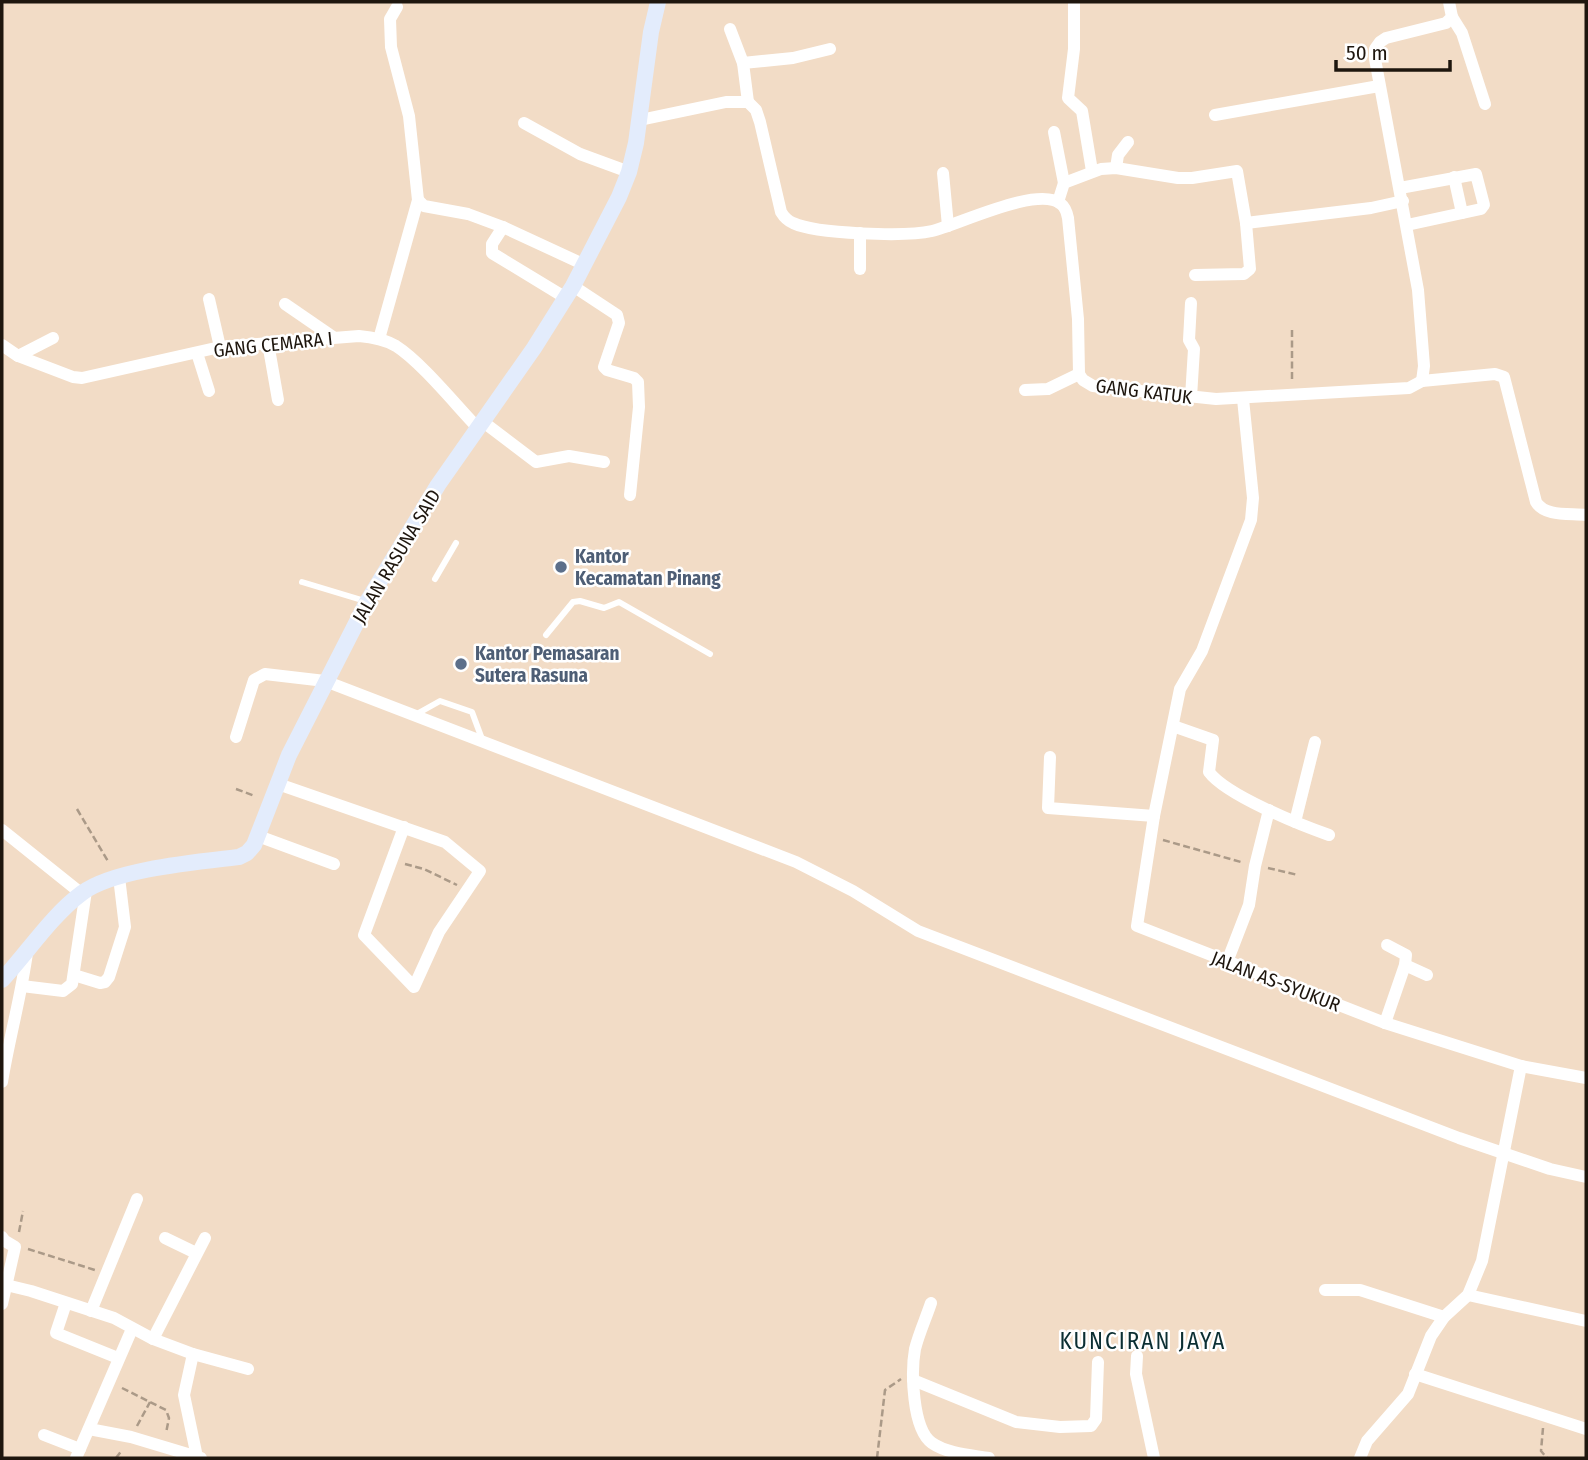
<svg xmlns="http://www.w3.org/2000/svg" width="1588" height="1460" font-family="'Fira Sans Condensed',sans-serif">
  <style>
    .lines { fill: none; stroke-linecap: round; stroke-linejoin: round }
    .path { stroke: #ab9a88; stroke-width: 2.5; stroke-dasharray: 7 3.5; stroke-linecap: butt }
    .service { stroke: #fff; stroke-width: 6 }
    .minor { stroke: #fff; stroke-width: 12 }
    .secondary { stroke: #e3ecfc; stroke-width: 16 }
    .service-dot { fill: #5c6f8a; stroke: #fff; stroke-width: 2.5 }
    .labels { text-anchor: middle; stroke-width: 5; stroke-linejoin: round; paint-order: stroke }
    .street-label { font-size: 19px; fill: #1e160e; stroke: #fff }
    .service-label { font-size: 19px; font-weight: bold; fill: #4e5e75; stroke: #fff; text-anchor: start }
    .quarter-label { font-size: 23px; letter-spacing: 2px; fill: #0c2f33; stroke: #fff }
  </style>
  <rect width="100%" height="100%" fill="#f2dcc6"/>
  <g class="lines">
    <!-- path -->
    <g class="path">
      <path d="M1292 330V382"/>
      <path d="M236 789 255 796"/>
      <path d="M77 809 109 863"/>
      <path d="M1163 840 1241 862"/>
      <path d="M405 864 424 869 457 885"/>
      <path d="M1268 868 1298 875"/>
      <path d="M19 1232 23 1211"/>
      <path d="M28 1249 95 1270"/>
      <path d="M122 1388 166 1410 169 1418 166 1433"/>
      <path d="M137 1426 150 1402"/>
      <path d="M1543 1428 1541 1451 1547 1458"/>
      <path d="M116 1458 122 1450"/>
      <path d="M877 1458 885 1390 901 1379"/>
    </g>
    <!-- service -->
    <g class="service">
      <path d="M435 579 456 543"/>
      <path d="M302 582 365 601"/>
      <path d="M546 635 573 602 580 601 604 608 619 602 710 654"/>
      <path d="M415 715 440 701 472 712 482 739"/>
    </g>
    <!-- minor -->
    <g class="minor">
      <path d="M1074 2V49L1068 98 1082 111 1092 171"/>
      <path d="M1452 17 1462 33 1485 104"/>
      <path d="M730 29 743 63 748 102"/>
      <path d="M743 63 793 58 830 49"/>
      <path d="M1215 115 1379 86"/>
      <path d="M640 120 726 102H748L756 110 760 122 781 212C784 217 788 221 793 223 816 234 906 237 932 231 958 225 1038 185 1061 204 1065 207 1067 213 1068 218L1078 319 1079 374 1083 380 1093 386 1216 399 1409 388 1422 381 1495 374 1504 377 1536 502C1545 517 1570 513 1586 515"/>
      <path d="M524 123 580 154 629 172"/>
      <path d="M1054 132 1064 183"/>
      <path d="M1116 168 1118 155 1128 142"/>
      <path d="M943 173 948 226"/>
      <path d="M1454 177 1462 213"/>
      <path d="M1400 188 1476 174 1484 205 1481 209 1407 225"/>
      <path d="M418 200 424 206 468 214 503 227 492 244V253L566 298"/>
      <path d="M1058 202 1064 183 1101 169 1116 168 1178 178H1192L1237 171 1246 223 1371 208 1403 201"/>
      <path d="M503 227 585 265"/>
      <path d="M860 269V233"/>
      <path d="M1195 275 1244 274 1250 269 1246 223"/>
      <path d="M573 286 617 315 619 323 604 367 607 370 634 378 638 382 639 407 630 495"/>
      <path d="M209 299 220 347"/>
      <path d="M285 304 333 337"/>
      <path d="M379 339 418 200 409 116 391 47 390 19 397 7"/>
      <path d="M268 343 278 400"/>
      <path d="M2 345 18 356 73 377 82 378 220 347 359 336C372 337 384 339 396 346 421 362 455 404 477 427"/>
      <path d="M197 353 209 391"/>
      <path d="M18 356 53 338"/>
      <path d="M1422 381 1424 366 1418 290 1375 59V49L1380 42 1386 38 1446 23 1452 17 1449 2"/>
      <path d="M1025 390 1048 389 1079 374"/>
      <path d="M1191 397 1194 349 1189 340 1191 303"/>
      <path d="M1243 399 1253 498 1251 520 1202 651 1180 689 1154 816 1137 926 1385 1023 1521 1066 1586 1078"/>
      <path d="M482 421 536 462 569 456 604 462"/>
      <path d="M1173 726 1213 740 1209 772C1226 795 1300 825 1329 835"/>
      <path d="M236 737 254 680 265 674 325 681 796 862 853 891 918 931 1459 1138 1550 1169 1586 1177"/>
      <path d="M1050 757 1048 808 1154 816"/>
      <path d="M278 784 445 842 480 871 439 932 414 987 364 935 404 827"/>
      <path d="M1295 822 1315 742"/>
      <path d="M2 830 82 894"/>
      <path d="M258 836 334 864"/>
      <path d="M1387 945 1406 955 1405 965"/>
      <path d="M1227 962 1249 905 1255 866 1269 810"/>
      <path d="M74 975 100 983 105 982 109 977 125 927 119 877"/>
      <path d="M22 986 63 991 72 984 86 891"/>
      <path d="M1385 1023 1405 965 1427 975"/>
      <path d="M2 1082C9 1039 21 997 27 953"/>
      <path d="M2 1237 5 1241 15 1247 2 1304"/>
      <path d="M165 1238 196 1253"/>
      <path d="M2 1284 31 1291 114 1318 153 1339 193 1354 248 1369"/>
      <path d="M1325 1290H1360L1444 1317"/>
      <path d="M1468 1295 1586 1321"/>
      <path d="M66 1303 56 1333 118 1358"/>
      <path d="M931 1303C926 1318 919 1333 915 1349 911 1371 912 1429 932 1443 948 1454 971 1455 989 1458"/>
      <path d="M91 1311 137 1199"/>
      <path d="M153 1339 205 1238"/>
      <path d="M193 1354 184 1395 197 1457"/>
      <path d="M1137 1356 1136 1374 1154 1458"/>
      <path d="M1415 1374 1586 1429"/>
      <path d="M913 1380 1016 1422 1060 1427 1091 1426 1096 1419 1098 1362"/>
      <path d="M89 1429 131 1437 201 1458"/>
      <path d="M44 1435 80 1449"/>
      <path d="M76 1458 132 1329"/>
      <path d="M1360 1458 1367 1441 1408 1394 1431 1336 1444 1317 1468 1295 1482 1261 1521 1066"/>
    </g>
    <!-- secondary -->
    <path class="secondary" d="M2 980C28 952 51 916 82 893 114 869 198 862 239 857L247 853 254 845 289 755 367 602 438 485 534 348 573 286 619 197 629 172 636 143 651 32 658 2"/>
  </g>
  <!-- markers -->
  <g class="service-dot">
    <circle cx="561" cy="567" r="7"/>
    <circle cx="461" cy="664" r="7"/>
  </g>
  <g class="labels">
    <!-- street labels -->
    <g class="street-label">
      <text transform="translate(273 344) rotate(-6)" y="7">GANG CEMARA I</text>
      <text transform="translate(1144 391) rotate(7)" y="7">GANG KATUK</text>
      <text transform="translate(396 556) rotate(-59)" y="7">JALAN RASUNA SAID</text>
      <text transform="translate(1276 981) rotate(21)" y="7">JALAN AS-SYUKUR</text>
    </g>
    <!-- service labels -->
    <g class="service-label">
      <text x="575" y="563">Kantor<tspan x="575" dy="22">Kecamatan Pinang</tspan></text>
      <text x="475" y="660">Kantor Pemasaran<tspan x="475" dy="22">Sutera Rasuna</tspan></text>
    </g>
    <!-- quarter labels -->
    <g class="quarter-label">
      <text x="1143" y="1349">KUNCIRAN JAYA</text>
    </g>
  </g>
  <!-- border -->
  <rect width="1588" height="1460" fill="none" stroke="#1e160e" stroke-width="7"/>
  <!-- scale -->
  <path d="M1336 60v10h114v-10" fill="none" stroke="#1e160e" stroke-width="3.5"/>
  <text x="1346" y="60" font-size="21" fill="#1e160e" stroke="#ffffff" stroke-width="5" paint-order="stroke">50 m</text>
</svg>
